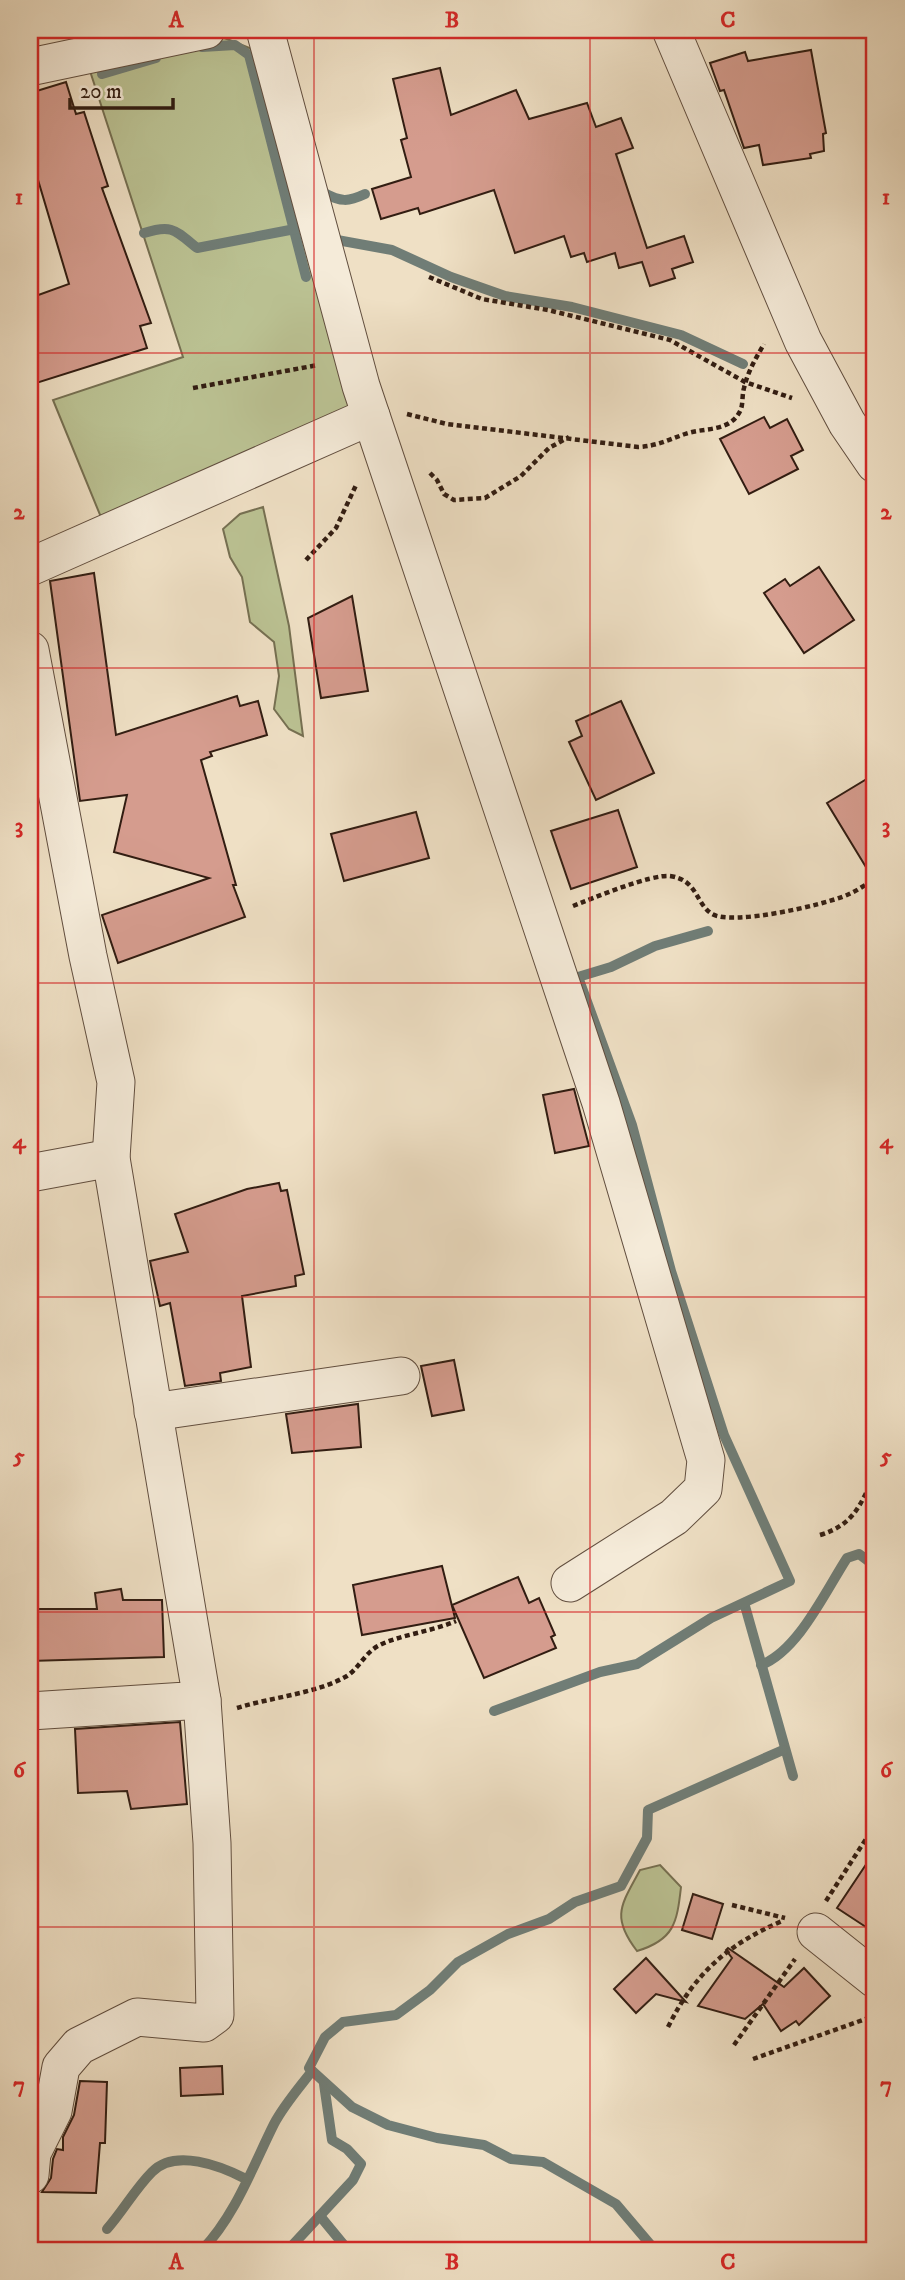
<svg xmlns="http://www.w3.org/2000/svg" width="905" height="2280" font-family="'IM FELL DW Pica',serif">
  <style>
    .green { fill: #bbc293; stroke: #767052; stroke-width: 2 }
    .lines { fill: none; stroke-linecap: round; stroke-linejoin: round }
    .stream { stroke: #707d76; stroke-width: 10 }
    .building { fill: #d59c8e; stroke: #321d12; stroke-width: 2 }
    .street-casing { stroke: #614e3f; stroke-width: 39 }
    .path { stroke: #321d12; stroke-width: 4.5; stroke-dasharray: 5 3.5; stroke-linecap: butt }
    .street { stroke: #f5ebd9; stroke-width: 37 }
    .grid { fill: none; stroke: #d62828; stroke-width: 2; stroke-opacity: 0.55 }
    .neatline { fill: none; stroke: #d62828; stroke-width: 2.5 }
    .grid-label { font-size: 23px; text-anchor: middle; font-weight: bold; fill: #d62828 }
  </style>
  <rect width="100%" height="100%" fill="#efe0c5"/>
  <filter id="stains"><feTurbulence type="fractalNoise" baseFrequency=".00286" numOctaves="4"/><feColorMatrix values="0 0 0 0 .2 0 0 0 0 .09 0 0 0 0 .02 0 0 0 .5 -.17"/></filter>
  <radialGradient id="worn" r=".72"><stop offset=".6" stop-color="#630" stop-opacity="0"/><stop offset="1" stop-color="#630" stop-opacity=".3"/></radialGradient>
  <!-- green -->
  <g class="green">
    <path d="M222 37 252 49 352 411 105 527 53 400 183 357 90 71Z"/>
    <path d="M263 507 289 626 303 736 289 729 274 709 279 676 274 642 250 622 242 577 230 557 223 529 240 514Z"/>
    <path d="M660 1865 681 1887C677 1923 674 1940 637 1951 610 1916 622 1904 640 1870Z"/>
  </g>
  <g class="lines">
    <!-- stream -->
    <g class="stream">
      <path d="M202 47 235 45 249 55 306 277"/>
      <path d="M102 74 156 58"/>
      <path d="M324 193C341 202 348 202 365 194"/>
      <path d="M144 233C172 224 175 230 197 248L295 229"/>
      <path d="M337 240 392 250 451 277 505 296 572 307 681 335 743 364"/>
      <path d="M578 977 611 967 655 946 708 931"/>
      <path d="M745 1606 793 1776"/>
      <path d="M761 1665C798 1651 825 1592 847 1558L859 1554 875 1566"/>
      <path d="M494 1711 600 1672 637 1664 711 1618 790 1581 724 1435 671 1271 632 1125 578 977"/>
      <path d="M320 2216 348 2250"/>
      <path d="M107 2229C123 2211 135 2189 152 2172 175 2148 221 2166 246 2179"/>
      <path d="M202 2250C235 2216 253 2166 274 2124 284 2105 299 2088 312 2071"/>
      <path d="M288 2250 353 2180 361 2164 347 2149 332 2140 324 2084"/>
      <path d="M655 2250 616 2204 543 2162 511 2159 484 2145 437 2138 388 2125 352 2107 309 2068 325 2037 343 2022 396 2015 430 1990 458 1962 508 1934 549 1919 575 1902 621 1886 647 1838 648 1810 783 1750"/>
    </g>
  </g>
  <!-- building -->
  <g class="building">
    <path d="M811 50 826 133 823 134 824 151 810 154 811 158 763 165 759 145 744 148 724 90 720 91 710 63 745 52 748 61Z"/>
    <path d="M440 68 451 115 516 90 529 119 587 103 596 127 621 118 633 148 616 154 647 248 684 236 693 262 672 269 675 278 650 286 642 262 619 268 615 253 587 262 584 253 571 257 564 236 515 253 494 190 420 214 418 208 381 219 372 189 411 177 401 140 407 138 393 79Z"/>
    <path d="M66 82 76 114 84 112 108 186 102 188 151 323 140 326 147 348 30 385V298L69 284 30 153V93Z"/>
    <path d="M764 417 770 428 787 419 803 450 791 456 798 469 749 494 720 439Z"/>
    <path d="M819 567 854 620 804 653 764 593 785 579 790 586Z"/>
    <path d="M94 573 116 735 237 696 240 706 258 701 267 735 210 752 212 756 201 760 236 885H233L245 917 118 963 102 915 209 878 114 852 127 795 80 801 50 581Z"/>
    <path d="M352 596 368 691 321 698 308 618Z"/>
    <path d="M621 701 654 773 596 800 569 742 582 736 576 721Z"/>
    <path d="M875 774V882L827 803Z"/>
    <path d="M618 810 637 867 571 889 551 831Z"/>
    <path d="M416 812 429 858 344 881 331 834Z"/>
    <path d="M574 1089 589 1146 555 1153 543 1095Z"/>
    <path d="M279 1183 281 1191 287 1190 304 1274 295 1276 296 1286 242 1296 251 1367 220 1373 221 1381 185 1386 170 1303 160 1306 150 1261 188 1252 175 1214 247 1189Z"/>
    <path d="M454 1360 464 1410 432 1416 421 1366Z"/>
    <path d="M358 1404 361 1447 292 1453 286 1414Z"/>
    <path d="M442 1566 455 1618 362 1635 353 1585Z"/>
    <path d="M518 1577 529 1603 539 1598 555 1635 551 1637 556 1648 484 1678 452 1605Z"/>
    <path d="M121 1589 123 1600H162L164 1657 30 1661V1609H97L95 1593Z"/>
    <path d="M180 1722 187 1804 131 1809 127 1791 78 1793 75 1729Z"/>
    <path d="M875 1851V1933L837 1908Z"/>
    <path d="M693 1894 723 1904 712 1939 682 1930Z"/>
    <path d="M728 1948 784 1987 804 1968 830 1996 799 2025 796 2021 781 2031 763 2004 745 2019 698 2006 732 1958 726 1950Z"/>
    <path d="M646 1958 686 2002 656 1994 636 2013 614 1989Z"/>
    <path d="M222 2066 223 2094 181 2096 180 2068Z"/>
    <path d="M80 2081 107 2082 105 2143H100L96 2193 42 2192 51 2178 53 2159 57 2149 63 2150V2137L74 2115Z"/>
  </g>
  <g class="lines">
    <defs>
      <g id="street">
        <path d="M265 30 361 386 601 1103 706 1460 703 1489 674 1517 570 1583"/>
        <path d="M671 30 803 341 847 423 875 464"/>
        <path d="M30 67 206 30"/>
        <path d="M30 567 371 416"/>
        <path d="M30 650 88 956 116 1082 111 1158 202 1700 30 1711"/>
        <path d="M30 1173 111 1158"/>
        <path d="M153 1412 401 1376"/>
        <path d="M816 1932 875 1979"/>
        <path d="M30 2175 32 2153 53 2111 61 2067 79 2046 137 2017 204 2023 215 2015 212 1843 202 1700"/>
      </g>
    </defs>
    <!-- street casing -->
    <use href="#street" class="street-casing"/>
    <!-- path -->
    <g class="path">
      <path d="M429 277 482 299 548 310 670 340 745 382 792 398"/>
      <path d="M193 388 318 365"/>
      <path d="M407 414 447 424 638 447C657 446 668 440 685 434 704 427 731 433 741 409 743 403 742 395 744 388 748 371 756 358 764 344"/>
      <path d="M430 473 437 480 444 494 454 500 485 498 521 476 549 448 569 437"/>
      <path d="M306 560 336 528 357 483"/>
      <path d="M573 906C593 898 651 874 670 876 698 880 695 903 712 914 732 926 824 905 847 895 857 891 866 884 875 879"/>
      <path d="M820 1535C855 1524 860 1505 875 1474"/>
      <path d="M237 1708C272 1697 315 1694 347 1676 359 1668 365 1653 378 1646 398 1635 431 1632 456 1621"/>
      <path d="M826 1901 875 1825"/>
      <path d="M732 1905 785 1918"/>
      <path d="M668 2027C695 1973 727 1945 782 1921"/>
      <path d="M734 2045 795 1959"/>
      <path d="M753 2059 874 2016"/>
    </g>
    <!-- street -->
    <use href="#street" class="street"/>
  </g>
  <!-- grid -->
  <path class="grid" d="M314 30V2250M590 30V2250M30 353H875M30 668H875M30 983H875M30 1297H875M30 1612H875M30 1927H875"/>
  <!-- margin -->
  <rect width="905" height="2280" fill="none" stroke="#efe0c5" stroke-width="77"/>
  <!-- scale -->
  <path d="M70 98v10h103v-10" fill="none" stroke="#321d12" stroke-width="3.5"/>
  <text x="80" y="98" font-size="21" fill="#321d12" stroke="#f5ebd9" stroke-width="5" paint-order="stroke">20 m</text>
  <rect x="38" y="38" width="828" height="2204" class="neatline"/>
  <g class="grid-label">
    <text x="176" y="27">A</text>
    <text x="452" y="27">B</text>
    <text x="728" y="27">C</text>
    <text x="19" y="204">1</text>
    <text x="886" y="204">1</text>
    <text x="19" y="519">2</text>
    <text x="886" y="519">2</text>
    <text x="19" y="833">3</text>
    <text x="886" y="833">3</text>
    <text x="19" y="1148">4</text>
    <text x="886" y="1148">4</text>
    <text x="19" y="1463">5</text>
    <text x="886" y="1463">5</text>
    <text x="19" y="1777">6</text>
    <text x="886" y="1777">6</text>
    <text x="19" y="2092">7</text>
    <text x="886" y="2092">7</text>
    <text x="176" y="2269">A</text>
    <text x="452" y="2269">B</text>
    <text x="728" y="2269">C</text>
  </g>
  <rect width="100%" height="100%" filter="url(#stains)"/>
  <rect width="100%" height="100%" fill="url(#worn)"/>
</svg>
